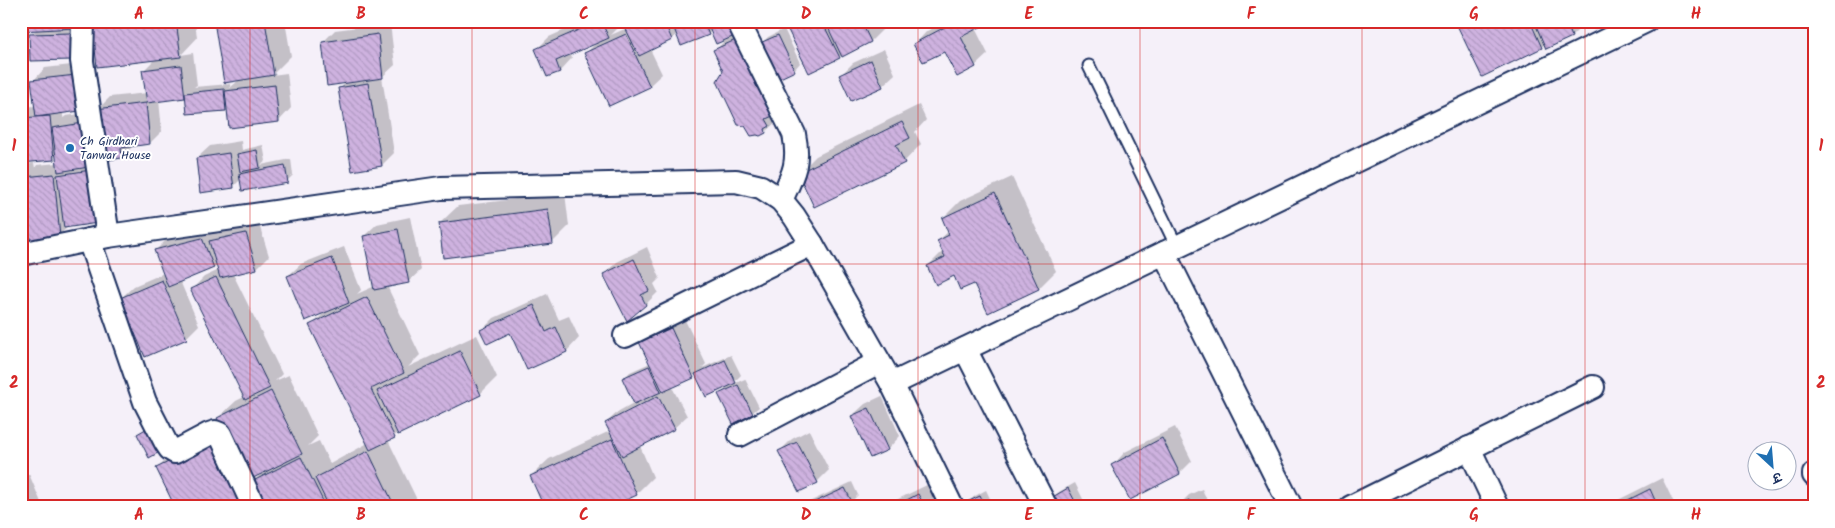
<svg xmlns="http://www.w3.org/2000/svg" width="1835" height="528" font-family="Kalam,'Playpen Sans Deva',sans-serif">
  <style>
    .shadow { fill: #0003; fill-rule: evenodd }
    .building { fill: url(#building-back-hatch); stroke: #1b2f5e }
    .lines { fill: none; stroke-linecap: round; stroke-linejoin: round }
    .lane-casing { stroke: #1b2f5e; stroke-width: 15 }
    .street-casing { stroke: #1b2f5e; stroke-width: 26 }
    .lane { stroke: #fff; stroke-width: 11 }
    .street { stroke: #fff; stroke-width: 22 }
    .grid { fill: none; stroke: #d62828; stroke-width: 1; stroke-opacity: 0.55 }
    .poi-dot { fill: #1f6fb2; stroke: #fff; stroke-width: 2 }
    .labels { text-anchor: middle; stroke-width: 4; stroke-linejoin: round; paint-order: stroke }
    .poi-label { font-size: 12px; fill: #1b2f5e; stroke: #fff; text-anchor: start }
    .neatline { fill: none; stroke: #d62828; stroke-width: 2 }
    .grid-label { font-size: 16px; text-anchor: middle; font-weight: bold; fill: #d62828 }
  </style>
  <defs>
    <pattern id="building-back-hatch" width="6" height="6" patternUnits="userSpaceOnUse" patternTransform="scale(1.25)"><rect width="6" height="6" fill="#ceb2df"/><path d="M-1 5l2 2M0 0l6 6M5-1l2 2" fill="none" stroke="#b099c2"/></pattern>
  </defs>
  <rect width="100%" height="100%" fill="#f5f0f9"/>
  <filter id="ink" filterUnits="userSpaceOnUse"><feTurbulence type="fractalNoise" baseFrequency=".02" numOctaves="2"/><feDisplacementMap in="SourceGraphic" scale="10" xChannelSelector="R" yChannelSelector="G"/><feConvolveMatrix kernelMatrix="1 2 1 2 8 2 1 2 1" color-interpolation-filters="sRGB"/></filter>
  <g filter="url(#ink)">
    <!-- shadow -->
    <g class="shadow">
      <path d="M83 21 84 46 31 35 37 29Z"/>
      <path d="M94 21H195L197 38 181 55 193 53 197 85 194 87 230 84V88L239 80 215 21H285L291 56 272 75 287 73 291 108 279 121 228 106 225 109 186 95 184 97 159 100 162 131 150 143 134 145 122 157 103 159 69 226 59 235 33 238 29 243 21 244V165L34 163 35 168 37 165 58 163 57 154 53 158 21 161V107L36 106 33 81 45 68 89 63 63 112V118L66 116 95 112 110 97 147 93 144 70 156 58 93 22Z"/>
      <path d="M585 21H619L621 25 611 35 627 28 624 21H749L761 44 768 37 784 29 800 63 794 70 777 77 778 120 765 132 724 71 715 51 728 37 712 30 708 34H677L672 39 650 49 662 74 649 86 586 53 597 42 570 54 572 58 560 71 547 76 536 50 549 37Z"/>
      <path d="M798 21H879L883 29 871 41 810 71 790 30Z"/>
      <path d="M947 21H987L975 28 988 54 975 66 945 50 915 44 927 31Z"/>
      <path d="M1456 21H1583L1584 24 1572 36 1546 48 1545 44 1541 47Z"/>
      <path d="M390 23 395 65 382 77 394 153 382 165 340 89 346 82 323 42 335 30Z"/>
      <path d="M884 49 895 74 882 86 841 75 853 63Z"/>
      <path d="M919 105 926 120 915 132 921 144 904 162 799 173 816 156Z"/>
      <path d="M241 141 242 150 263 145 266 161 261 165 291 159 293 175 287 181 241 179 233 187 197 158 210 146Z"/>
      <path d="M1012 177 1056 271 1039 288 989 311 975 282 928 266 943 251 938 241 949 231 943 218 960 201Z"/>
      <path d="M565 193 569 226 552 243 440 223 458 206Z"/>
      <path d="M410 217 421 270 408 282 387 286 420 355 408 367 477 335 497 377 480 394 398 433 388 440 420 506 419 507H265L157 469 175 451 223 428 218 418 236 401 244 397 192 289 204 277 219 270 217 264 214 267 180 281 199 325 186 338 145 355 121 298 134 286 164 273 156 250 168 238 214 226 218 234 222 229 258 221 269 256 257 268 233 274 282 374 275 381 289 375 318 436 308 446 319 441 330 464 368 443 311 326 325 312 288 276 301 264 344 247 361 290 357 294 375 286 364 236 377 224ZM263 472 256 479 255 476Z"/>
      <path d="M647 247 660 278 654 284 658 292 646 304 604 274 617 262Z"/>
      <path d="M547 294 559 320 569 316 579 338 567 351 528 369 511 332 482 330 494 318Z"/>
      <path d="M683 316 706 364 702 368 731 355 741 375 731 385 745 379 759 407 752 413 720 395 730 384 696 374 672 387 687 416 674 428 640 446 653 477 636 494 531 476 549 459 610 431 606 423 619 411 635 402 624 378 630 372 650 363 641 342 653 330Z"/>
      <path d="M882 396 900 436 888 449 871 457 852 416 865 404Z"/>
      <path d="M1175 427 1192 461 1180 473 1131 498 1113 465 1125 452Z"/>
      <path d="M809 430 829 470 817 482 780 451 792 439Z"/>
      <path d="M29 474 43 507H21V477Z"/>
      <path d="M1662 478 1676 507H1604Z"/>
      <path d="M852 482 858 495 852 501 839 507H805L809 502Z"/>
      <path d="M931 483 943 507H887L890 503Z"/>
      <path d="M1075 483 1087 507H1025L1053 494 1054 496 1059 492Z"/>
      <path d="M1202 489 1210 507H1177L1189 495Z"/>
      <path d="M986 490 994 507H971L968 502 975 496Z"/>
      <path d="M169 499 172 507H153Z"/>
      <path d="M1698 503 1700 507H1690Z"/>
    </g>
    <!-- building -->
    <g class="building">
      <path d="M21 21H75L76 28 21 31Z"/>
      <path d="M176 21 181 57 97 67 92 22Z"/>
      <path d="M214 21H265L274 75 224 83Z"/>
      <path d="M552 21H570L555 28Z"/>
      <path d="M599 21H601L609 38 556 61 560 72 547 77 535 49Z"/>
      <path d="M622 21H664L672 40 639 56Z"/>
      <path d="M671 21H703L709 35 681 46Z"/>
      <path d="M706 21H731L737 35 716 44Z"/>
      <path d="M805 21H822L840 58 809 73 788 30Z"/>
      <path d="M825 21H861L871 42 842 57Z"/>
      <path d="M956 21 990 22 961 37 976 67 957 77 944 52 923 62 913 44Z"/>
      <path d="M1455 21H1530L1542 48 1482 77Z"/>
      <path d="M1534 21H1566L1572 37 1546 49Z"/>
      <path d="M71 33 72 60 30 61 29 34Z"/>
      <path d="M378 34 383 78 327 86 322 42Z"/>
      <path d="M626 34 650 87 609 106 584 53Z"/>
      <path d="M778 35 795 71 778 79 760 43Z"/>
      <path d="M740 38 777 114 766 119 770 126 765 129 766 133 760 136 757 135 751 136 745 126 738 125 717 81 723 71 713 50Z"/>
      <path d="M871 60 883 87 851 101 839 75Z"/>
      <path d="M181 65 185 98 147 103 142 70Z"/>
      <path d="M76 75 80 111 36 117 31 80Z"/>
      <path d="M368 83 382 166 352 171 338 88Z"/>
      <path d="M275 85 279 122 229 128 225 91Z"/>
      <path d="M224 89 226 111 187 114 185 93Z"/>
      <path d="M146 103 150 144 121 148 122 158 102 161 96 109Z"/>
      <path d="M50 116 54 160 21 163V118Z"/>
      <path d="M902 122 910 138 896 145 905 163 814 207 798 173Z"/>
      <path d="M83 123 89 167 58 172 52 128Z"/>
      <path d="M257 150 260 168 240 172 237 154Z"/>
      <path d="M229 153 234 188 200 193 196 158Z"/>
      <path d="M285 165 288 183 242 191 239 174Z"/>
      <path d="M91 170 98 223 64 228 57 175Z"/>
      <path d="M54 174 60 237 30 240 24 177Z"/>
      <path d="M21 175 29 244 21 245Z"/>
      <path d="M995 193 1039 289 988 313 974 284 960 290 954 276 936 285 927 266 945 257 937 241 949 235 942 218Z"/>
      <path d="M548 209 553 244 443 258 439 223Z"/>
      <path d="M398 229 409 283 374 290 363 236Z"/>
      <path d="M246 233 257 269 220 278 209 241Z"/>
      <path d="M202 238 214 268 168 287 154 250Z"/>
      <path d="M332 258 349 303 305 321 287 276Z"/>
      <path d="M634 259 649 291 641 295 646 305 627 321 603 274Z"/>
      <path d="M216 277 270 388 245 400 190 289Z"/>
      <path d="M162 280 187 339 145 357 120 298Z"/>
      <path d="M367 297 404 373 371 389 395 438 370 450 309 325Z"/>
      <path d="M534 305 546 332 556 327 567 352 527 370 510 333 487 344 480 330Z"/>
      <path d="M671 328 694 378 663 392 639 342Z"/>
      <path d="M460 351 481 395 398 435 377 391Z"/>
      <path d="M725 360 736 383 706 397 695 374Z"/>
      <path d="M649 366 661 392 634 404 622 378Z"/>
      <path d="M738 385 753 414 733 424 718 394Z"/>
      <path d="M271 391 302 454 247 481 217 418Z"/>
      <path d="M658 396 675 429 622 456 605 423Z"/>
      <path d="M869 408 888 450 870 458 851 416Z"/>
      <path d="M151 426 163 450 149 458 137 434Z"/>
      <path d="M1162 438 1180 474 1130 500 1111 465Z"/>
      <path d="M612 439 637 495 611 507H544L530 476Z"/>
      <path d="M212 441 223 464 220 465 229 482 232 481 243 505 239 507H175L156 468Z"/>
      <path d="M797 442 818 483 799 492 778 451Z"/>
      <path d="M368 451 395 507H329L315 478Z"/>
      <path d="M301 457 326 507H264L251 482Z"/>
      <path d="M845 488 852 502 842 507H804Z"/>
      <path d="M1068 488 1078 507H1055L1051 498Z"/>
      <path d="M1650 489 1658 507H1614Z"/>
      <path d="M918 494 925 507H894Z"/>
      <path d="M980 496 985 507H969L967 502Z"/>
      <path d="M1189 500 1192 507H1175Z"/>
    </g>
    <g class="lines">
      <defs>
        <path id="lane" d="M1089 66 1177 247"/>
        <g id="street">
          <path d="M83 21 82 61 108 236"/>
          <path d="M738 21 794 134C800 163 793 175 781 200"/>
          <path d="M89 240 145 402 166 443 170 449 175 452 209 434 215 432 220 434 254 507"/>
          <path d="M1164 253 1291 507"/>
          <path d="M21 254 108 236 441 188 736 181 761 187 781 200 794 216 812 244 892 384 952 507"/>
          <path d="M625 336 812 244"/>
          <path d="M965 349 1046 507"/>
          <path d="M892 384 1646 21"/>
          <path d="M740 435 879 362"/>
          <path d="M1469 448 1497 507"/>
          <path d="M1814 474V475"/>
          <path d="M1351 507 1593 387"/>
        </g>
      </defs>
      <!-- lane casing -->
      <use href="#lane" class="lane-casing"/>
      <!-- street casing -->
      <use href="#street" class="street-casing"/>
      <!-- lane -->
      <use href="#lane" class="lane"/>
      <!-- street -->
      <use href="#street" class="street"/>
    </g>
  </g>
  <!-- grid -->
  <path class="grid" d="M250 21V507M472 21V507M695 21V507M918 21V507M1140 21V507M1362 21V507M1585 21V507M21 264H1814"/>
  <!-- markers -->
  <circle class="poi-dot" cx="70" cy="148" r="5"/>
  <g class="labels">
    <!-- poi labels -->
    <g class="poi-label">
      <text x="80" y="145">Ch Girdhari<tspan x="80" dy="14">Tanwar House</tspan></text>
    </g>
  </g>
  <!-- margin -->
  <rect width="1835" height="528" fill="none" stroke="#fff" stroke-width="55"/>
  <!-- north arrow -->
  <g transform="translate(1772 466) rotate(154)"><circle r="24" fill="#ffffff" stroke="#a4acbf"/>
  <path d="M0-4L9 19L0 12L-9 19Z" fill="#1f6fb2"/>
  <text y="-8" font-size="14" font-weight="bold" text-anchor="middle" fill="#1b2f5e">उ</text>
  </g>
  <rect x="28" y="28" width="1780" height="472" class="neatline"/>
  <g class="grid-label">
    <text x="139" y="19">A</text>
    <text x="361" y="19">B</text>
    <text x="584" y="19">C</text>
    <text x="806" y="19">D</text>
    <text x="1029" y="19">E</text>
    <text x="1251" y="19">F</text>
    <text x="1474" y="19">G</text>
    <text x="1696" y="19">H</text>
    <text x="14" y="151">1</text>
    <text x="1821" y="151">1</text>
    <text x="14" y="388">2</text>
    <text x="1821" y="388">2</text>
    <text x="139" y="520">A</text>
    <text x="361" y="520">B</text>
    <text x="584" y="520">C</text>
    <text x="806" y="520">D</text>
    <text x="1029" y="520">E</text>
    <text x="1251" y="520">F</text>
    <text x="1474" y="520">G</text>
    <text x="1696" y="520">H</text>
  </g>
</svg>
